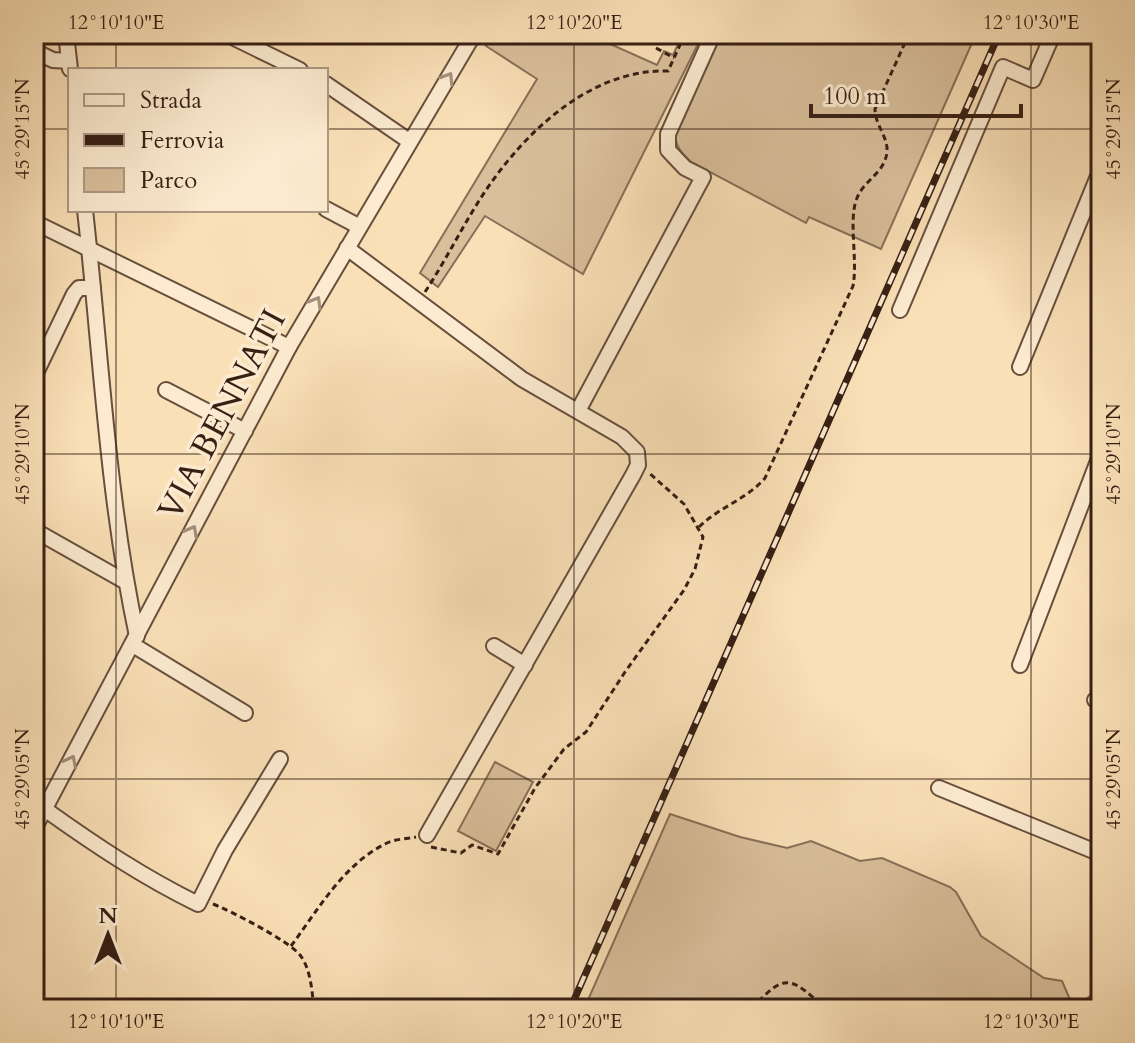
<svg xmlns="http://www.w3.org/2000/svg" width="1135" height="1043" font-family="Cardo,serif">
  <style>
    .green { fill: #d9bf9b; stroke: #886f58; stroke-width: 2 }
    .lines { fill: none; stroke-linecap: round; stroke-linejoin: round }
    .minor-casing { stroke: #684f3d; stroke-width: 18 }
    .path { stroke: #371f14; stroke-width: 3; stroke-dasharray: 6 4; stroke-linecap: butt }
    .minor { stroke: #fcebd0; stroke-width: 14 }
    .rail-casing { stroke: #371f14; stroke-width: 7 }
    .rail { stroke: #fcebd0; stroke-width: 4; stroke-dasharray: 12; stroke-linecap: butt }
    .oneway { stroke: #a38f7b }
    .ticks { fill: none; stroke: #371f14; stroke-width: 2; stroke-opacity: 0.45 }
    .labels { text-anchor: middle; stroke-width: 7; stroke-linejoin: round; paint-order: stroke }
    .street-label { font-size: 34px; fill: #371f14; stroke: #fcebd0 }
    .neatline { fill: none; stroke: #371f14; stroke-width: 3 }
    .ticks-label { font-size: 20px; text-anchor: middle; fill: #371f14 }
  </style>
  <rect width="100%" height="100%" fill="#fae0b7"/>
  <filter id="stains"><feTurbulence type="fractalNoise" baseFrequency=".0025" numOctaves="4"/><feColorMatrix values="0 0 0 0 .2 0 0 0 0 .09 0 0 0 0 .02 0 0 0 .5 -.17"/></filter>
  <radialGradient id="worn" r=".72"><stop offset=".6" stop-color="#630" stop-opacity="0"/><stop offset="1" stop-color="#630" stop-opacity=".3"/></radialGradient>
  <!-- green -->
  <g class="green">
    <path d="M492 34H588L657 65 664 51 673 55 683 34H703L583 274 485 216 438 287 420 273 537 79 486 46Z"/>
    <path d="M716 34H976L881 249 809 217 806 223 691 162C678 150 674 143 675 126Z"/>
    <path d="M495 762 533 782 496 851 458 831Z"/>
    <path d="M670 814 740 837 787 848 811 841 860 861 882 858 950 887 956 892 981 936 1044 978 1062 981 1074 1009 1101 987V1009H584Z"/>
  </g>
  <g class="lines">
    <defs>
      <g id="minor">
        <path d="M66 34 70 69"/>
        <path d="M226 34 300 70"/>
        <path d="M34 51 53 60 69 61"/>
        <path d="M326 84 409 141"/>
        <path d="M326 209 358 226"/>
        <path d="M85 210C101 352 107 496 137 636"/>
        <path d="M34 222 289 347"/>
        <path d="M347 248 522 379 622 437 637 452 638 465 633 475 427 835"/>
        <path d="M900 310 1003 67 1033 80 1053 34"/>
        <path d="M1020 367 1101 169"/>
        <path d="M34 377 74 294 79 288H93"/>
        <path d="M166 390 245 431"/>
        <path d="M578 411 703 177 685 168 668 150V134L713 34"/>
        <path d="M34 530 126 582"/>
        <path d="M133 645 245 713"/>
        <path d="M494 646 525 665"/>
        <path d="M1020 665 1101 453"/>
        <path d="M1095 700 1101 704"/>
        <path d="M939 788 1101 854"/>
        <path d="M46 810C95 845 143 877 198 904L225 850 280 759"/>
        <path d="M34 829 289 347 474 34"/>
      </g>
    </defs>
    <!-- minor casing -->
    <use href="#minor" class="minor-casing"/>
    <!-- path -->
    <g class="path">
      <path d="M656 48 674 58"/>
      <path d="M425 292C450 254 469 212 496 176 536 122 597 69 668 71L685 34"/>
      <path d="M699 527C719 507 746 500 765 478L853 286C858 260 848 219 857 198 864 180 886 172 887 151 888 137 875 125 875 109L909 34"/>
      <path d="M34 776 38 791"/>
      <path d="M431 847 461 853 472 845 498 854 535 788 564 749 586 732 625 672 684 590 695 569 703 537 684 504 648 472"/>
      <path d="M213 904C231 911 289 941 300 955 311 969 312 992 314 1009"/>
      <path d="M291 946C318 910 343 865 385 844 394 839 406 839 416 837"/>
      <path d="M752 1009C785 971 791 977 826 1009"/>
    </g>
    <!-- minor -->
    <use href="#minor" class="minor"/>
    <defs>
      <path id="rail" d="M570 1009 999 34"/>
    </defs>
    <!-- rail casing -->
    <use href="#rail" class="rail-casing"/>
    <!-- rail -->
    <use href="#rail" class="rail"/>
  </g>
  <!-- one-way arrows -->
  <defs><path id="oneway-chevron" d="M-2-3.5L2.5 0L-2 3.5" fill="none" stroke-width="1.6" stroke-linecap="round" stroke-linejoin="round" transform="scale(2)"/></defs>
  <g class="oneway">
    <use href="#oneway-chevron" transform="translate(448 78) rotate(-58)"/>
    <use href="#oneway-chevron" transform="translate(316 302) rotate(-60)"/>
    <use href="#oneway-chevron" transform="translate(192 531) rotate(-62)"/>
    <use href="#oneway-chevron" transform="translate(71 761) rotate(-63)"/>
  </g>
  <!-- ticks -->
  <path class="ticks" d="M116 34V70M574 34V1009M1031 34V1009M34 129H70M326 129H1101M116 210V1009M34 454H1101M34 779H1101"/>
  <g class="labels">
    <!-- street labels -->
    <g class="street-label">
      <text transform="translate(221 414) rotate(-62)" y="12">VIA BENNATI</text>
    </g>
  </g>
  <!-- margin -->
  <rect width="1135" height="1043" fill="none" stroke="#fae0b7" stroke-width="88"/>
  <!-- legend -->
  <rect x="68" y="68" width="260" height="144" fill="#fcebd0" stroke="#ad9985" stroke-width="2"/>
  <rect x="84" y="94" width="40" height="12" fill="#fcebd0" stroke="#ad9985" stroke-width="2"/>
  <text x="140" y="108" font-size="24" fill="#371f14">Strada</text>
  <rect x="84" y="134" width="40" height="12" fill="#371f14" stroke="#ad9985" stroke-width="2"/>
  <text x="140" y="148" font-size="24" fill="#371f14">Ferrovia</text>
  <rect x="84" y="168" width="40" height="24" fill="#d9bf9b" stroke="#ad9985" stroke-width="2"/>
  <text x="140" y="188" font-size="24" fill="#371f14">Parco</text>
  <!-- north arrow -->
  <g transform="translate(108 935)" stroke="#fcebd0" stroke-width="6" paint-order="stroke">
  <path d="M0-6L14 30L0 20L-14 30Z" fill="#371f14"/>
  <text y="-12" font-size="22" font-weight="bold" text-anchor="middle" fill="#371f14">N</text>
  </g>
  <!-- scale -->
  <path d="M811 104v12h210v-12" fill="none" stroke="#371f14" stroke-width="4"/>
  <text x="823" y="104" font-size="24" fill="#371f14" stroke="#fcebd0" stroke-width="6" paint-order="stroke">100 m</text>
  <rect x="44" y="44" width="1047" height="955" class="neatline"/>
  <g class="ticks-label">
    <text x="116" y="29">12°10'10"E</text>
    <text x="574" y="29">12°10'20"E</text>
    <text x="1031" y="29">12°10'30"E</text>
    <text transform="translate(22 129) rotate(-90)" y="7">45°29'15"N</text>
    <text transform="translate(1113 129) rotate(-90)" y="7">45°29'15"N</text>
    <text transform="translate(22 454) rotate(-90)" y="7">45°29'10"N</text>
    <text transform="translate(1113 454) rotate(-90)" y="7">45°29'10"N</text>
    <text transform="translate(22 779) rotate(-90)" y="7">45°29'05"N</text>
    <text transform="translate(1113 779) rotate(-90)" y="7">45°29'05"N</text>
    <text x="116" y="1028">12°10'10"E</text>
    <text x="574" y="1028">12°10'20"E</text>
    <text x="1031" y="1028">12°10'30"E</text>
  </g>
  <rect width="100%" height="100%" filter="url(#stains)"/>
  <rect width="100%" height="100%" fill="url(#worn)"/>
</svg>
